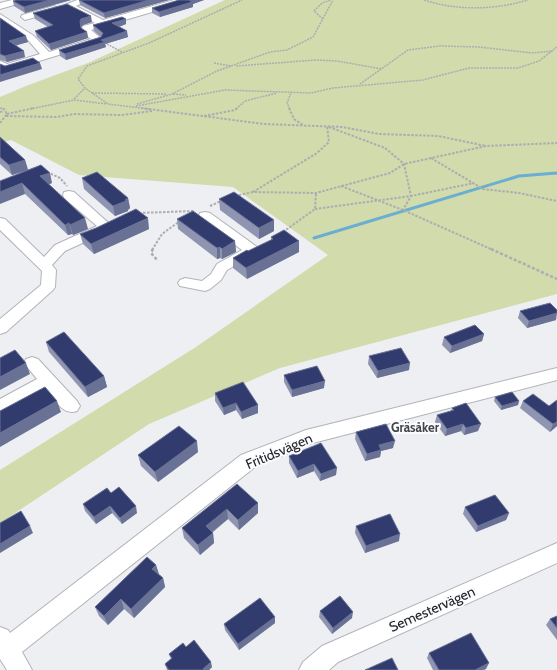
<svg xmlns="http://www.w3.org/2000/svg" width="557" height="670" font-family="Cabin,sans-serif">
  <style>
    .green { fill: #d1dbac }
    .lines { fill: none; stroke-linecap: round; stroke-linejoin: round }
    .stream { stroke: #6aaed2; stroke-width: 3 }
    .minor-casing { stroke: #b2b3b8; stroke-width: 2 }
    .path-far2 { stroke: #acadb1; stroke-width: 1.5; stroke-dasharray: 2 1; stroke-linecap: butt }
    .path-far1 { stroke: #acadb1; stroke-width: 2; stroke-dasharray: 2.5 1.5; stroke-linecap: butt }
    .path { stroke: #acadb1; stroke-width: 2.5; stroke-dasharray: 3 2; stroke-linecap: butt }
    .minor { fill: #fff; fill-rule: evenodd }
    .wall { fill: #8f95b0 }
    .shaded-wall { fill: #697195 }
    .building { fill: #313b6d; stroke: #697195 }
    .labels { text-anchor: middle; stroke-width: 4; stroke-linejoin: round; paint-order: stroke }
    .neighbourhood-label { font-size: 13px; font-weight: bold; fill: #444549; stroke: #fbfcff }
    .near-street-label { font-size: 14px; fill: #242426; stroke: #fbfcff }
  </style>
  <rect width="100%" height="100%" fill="#edeff3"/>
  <!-- green -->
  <path class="green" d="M225 0H557V294L280 368 149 424 0 523V470L196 347 328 255 233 187 79 175 11 140 0 143V97L26 86 88 63Z"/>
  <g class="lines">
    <!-- stream -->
    <path class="stream" d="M314 238 519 176 557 173"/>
    <defs>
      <g id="minor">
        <path d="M12 0H25L24 2 0 9V3Z"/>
        <path d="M77 0H90L76 6 103 20 174 0H187L186 2 91 30 103 40 101 42 10 70 6 71 0 68V61L7 64 40 54 28 40 0 21V14L34 36 49 52 91 39 83 33 82 28 83 26 95 23 65 5Z"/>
        <path d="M54 6 58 9 57 11 25 20 21 17 22 15Z"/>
        <path d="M69 191 74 192 113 227 111 230 65 251 52 265 56 270 55 287 53 290 6 332 0 334V319L41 285 42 271 0 230V218L5 219 44 257 55 245 97 226 64 198 63 195 64 192Z"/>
        <path d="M205 212 210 213 257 247 259 250 257 253 227 270 221 280 210 289 205 291 180 286 178 283 180 280 185 278 202 281 211 274 217 264 242 250 200 219 198 216 200 213Z"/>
        <path d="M32 357 38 359 77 401 80 406 77 411C63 416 55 400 47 390L0 414V399L37 379 24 363 26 359Z"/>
        <path d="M557 368V380L309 444 255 467 22 652 32 670H7L0 659V627L8 630 10 633 241 455 306 430Z"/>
        <path d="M557 543V563L338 662 329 670H299L303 662 322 646Z"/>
      </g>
    </defs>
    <!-- minor casing -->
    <use href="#minor" class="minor-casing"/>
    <!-- path-far2 -->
    <g class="path-far2">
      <path d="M424 0C458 11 494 10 528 0"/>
      <path d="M323 19 314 11 322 3 331 0"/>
      <path d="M107 44 122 52"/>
      <path d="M214 63 231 66"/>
      <path d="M236 66 316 60 337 61 382 69"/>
      <path d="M360 84 408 50 439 46 479 47 532 53 553 51"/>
      <path d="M92 93 166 94"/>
      <path d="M173 94 186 95"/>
      <path d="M74 99 85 88"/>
      <path d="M137 104 172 94 217 71 270 52 287 50 313 37 333 0"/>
      <path d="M136 106 225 90 311 93 333 88 423 80 469 68H518L539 61 557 47"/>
      <path d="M0 108 4 109"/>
      <path d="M30 109 74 100 107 104"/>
      <path d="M149 109 108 104 85 88 78 79 87 66 149 43 242 0"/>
      <path d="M236 109 245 101 277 93"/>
      <path d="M290 109 287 103 291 93"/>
    </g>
    <!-- path-far1 -->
    <g class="path-far1">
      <path d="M141 108 264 124 342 127 379 134 438 136 486 146"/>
      <path d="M289 108 294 119 303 125"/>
      <path d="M0 112 4 111"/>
      <path d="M7 114 34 108"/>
      <path d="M6 116 57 117 74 114 122 115 152 111"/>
      <path d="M204 116 235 110 237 108"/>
      <path d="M0 123 7 114 4 109 1 108"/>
      <path d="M329 127 385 148 404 164 411 196 403 210"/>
      <path d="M431 158 483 189 519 193 557 201"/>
      <path d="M47 172 60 178 67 186"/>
      <path d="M341 186 403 210 493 250"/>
      <path d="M253 192 317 153 329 142 327 126"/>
      <path d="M235 196 253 192 316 193 390 173 404 164 486 146 557 143"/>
      <path d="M210 206 221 201"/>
      <path d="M315 209 411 196 474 183"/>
      <path d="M139 213 194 211"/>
      <path d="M283 232 315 209 316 193"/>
      <path d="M152 250 162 234 180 221"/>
    </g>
    <!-- path -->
    <g class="path">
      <path d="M153 249 151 253 158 261"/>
      <path d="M491 249 557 279"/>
    </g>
    <!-- minor -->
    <use href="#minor" class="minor"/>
  </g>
  <!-- wall -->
  <g class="wall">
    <path d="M71 0 25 13 14 6 13 1Z"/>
    <path d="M79 0H169L105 18 80 5Z"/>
    <path d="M179 0H204L193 4V7L160 17 152 13V8Z"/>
    <path d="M33 13 92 22 83 25 81 27V28L87 32 88 38 51 50 37 37 35 31 48 27 35 19Z"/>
    <path d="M0 18 28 42 16 45 25 57 7 62 0 60Z"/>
    <path d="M126 19V24L119 27 128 37 105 44 106 47 66 60 60 56 59 50 101 37 94 31 93 25Z"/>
    <path d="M0 137 25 160 28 170 12 175 0 164Z"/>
    <path d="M82 178 128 198 130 208 128 210V211L115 216 84 189Z"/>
    <path d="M0 181 52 183 48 184 88 229 73 235 72 234 68 235 25 194Z"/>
    <path d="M219 199 274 220V231L259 239 220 210Z"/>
    <path d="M177 219 235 241 236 252 222 259 220 258 217 259 178 229Z"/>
    <path d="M149 229 94 254 83 244 80 234Z"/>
    <path d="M271 237 299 252 247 279 233 268V258L248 251 271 240Z"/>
    <path d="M520 311 556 320 527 328 518 318Z"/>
    <path d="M484 334 482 341 450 353 442 345 444 337Z"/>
    <path d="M46 342 104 376 107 387 88 397 49 352Z"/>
    <path d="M369 356 409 370 377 378 368 364Z"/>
    <path d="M284 375 324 388 292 397 284 382Z"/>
    <path d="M215 393 258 413 242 419 236 410 224 415 215 401Z"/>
    <path d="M495 397 519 401 518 405 501 410 494 401Z"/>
    <path d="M523 401 549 406 557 426 550 432 520 408Z"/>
    <path d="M452 408 478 431 464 435 461 431 445 436 435 422 437 415 451 411Z"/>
    <path d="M356 432 393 448 381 451 380 457 365 461 355 439Z"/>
    <path d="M321 443 336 475 320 481 314 471 297 478 289 463V456Z"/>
    <path d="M198 452 158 482 141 466 138 455Z"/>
    <path d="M237 484 258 513 239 530 228 519 212 533H213L214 543 200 555 184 538 182 528Z"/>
    <path d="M111 493 137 513 122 524 112 513 96 524 85 511 83 504Z"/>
    <path d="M465 507 509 513 506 520 476 532 463 514Z"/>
    <path d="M356 526 399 541 365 553 355 533Z"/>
    <path d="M156 565 159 574 163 578 165 587 134 618 124 609 108 625 99 616 95 607Z"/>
    <path d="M320 611 352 618 332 634 319 617Z"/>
    <path d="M557 616V640L546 625 550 619Z"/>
    <path d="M275 617V623L239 650 225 630 224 624Z"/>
    <path d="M186 647 212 667 209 670H167L165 664 171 659 169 654Z"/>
    <path d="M429 653 486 669 483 670H433L427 658Z"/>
  </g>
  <!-- shaded-wall -->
  <g class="shaded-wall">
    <path d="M50 0H71L25 13 24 7Z"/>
    <path d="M149 0H169L105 18 104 13Z"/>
    <path d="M188 0H204L193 4V7L160 17 159 12Z"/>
    <path d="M91 16 92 22 83 25 81 27 80 21 81 19Z"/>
    <path d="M126 19V24L113 29 112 23Z"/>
    <path d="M127 31 128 37 105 44 106 47 66 60 65 54 101 40Z"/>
    <path d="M87 32 88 38 51 50 49 44Z"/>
    <path d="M26 36 28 42 11 47 9 41Z"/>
    <path d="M24 51 25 57 7 62 5 56Z"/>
    <path d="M40 63 42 69 0 82V75Z"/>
    <path d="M25 160 28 170 12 175 9 165Z"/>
    <path d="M50 173 52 183 43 187 40 176Z"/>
    <path d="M22 183 25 194 0 204V192Z"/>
    <path d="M128 198 130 208 128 210V211L115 216 113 206Z"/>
    <path d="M85 218 88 229 73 235 70 225Z"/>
    <path d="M148 218 149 229 94 254 91 244Z"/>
    <path d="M274 220V231L259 239V228Z"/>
    <path d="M69 223 72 234 68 235 65 225Z"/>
    <path d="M235 241 236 252 222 259V249Z"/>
    <path d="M299 241V252L247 279 246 268Z"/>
    <path d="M220 247V258L217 259V248Z"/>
    <path d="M557 313 556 320 527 328 529 321Z"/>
    <path d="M484 334 482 341 450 353 452 346Z"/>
    <path d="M26 363 30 374 0 390V377Z"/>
    <path d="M410 363 409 370 377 378 378 371Z"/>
    <path d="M104 376 107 387 88 397 85 387Z"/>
    <path d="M325 381 324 388 292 397V390Z"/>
    <path d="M57 401 61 412 0 447V433Z"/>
    <path d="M519 401 518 405 501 410 502 406Z"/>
    <path d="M236 403V410L224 415 223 408Z"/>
    <path d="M258 405V413L242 419 241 412Z"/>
    <path d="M557 422V426L550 432 553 424Z"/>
    <path d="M463 424 461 431 445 436 447 429Z"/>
    <path d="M481 424 478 431 464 435 466 428Z"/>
    <path d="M197 441 198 452 158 482 155 472Z"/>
    <path d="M395 441 393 448 381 451 380 457 365 461 367 454 379 445Z"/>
    <path d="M314 464V471L297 478 298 471Z"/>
    <path d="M337 468 336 475 320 481 321 474Z"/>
    <path d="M258 503V513L239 530 238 520Z"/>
    <path d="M110 506 112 513 96 524 94 517Z"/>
    <path d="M136 506 137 513 122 524 120 518Z"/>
    <path d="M227 509 228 519 207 536 206 526Z"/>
    <path d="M509 513 506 520 476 532 478 526Z"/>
    <path d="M30 526 33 533 0 553V544Z"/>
    <path d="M213 533 214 543 200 555 198 545Z"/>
    <path d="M400 534 399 541 365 553 366 546Z"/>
    <path d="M156 565 159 575 152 569Z"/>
    <path d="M163 578 165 587 134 618 131 609Z"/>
    <path d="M121 599 124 609 108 625 104 616Z"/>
    <path d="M353 612 352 618 332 634 333 628Z"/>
    <path d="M275 617V623L239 650 238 644Z"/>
    <path d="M211 662 212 667 209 670H203V669Z"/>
    <path d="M489 663 486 669 483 670H475Z"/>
  </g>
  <!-- building -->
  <g class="building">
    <path d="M16 0H50L24 7 13 1Z"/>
    <path d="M79 0H149L104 13Z"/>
    <path d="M179 0H189L192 2 159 12 152 8Z"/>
    <path d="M67 4 91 16 81 19 80 21 81 28 87 32 49 44 35 31 53 25 33 13Z"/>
    <path d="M122 17 126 19 112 23 127 31 101 40 105 42 65 54 59 50 101 37 103 33 93 25Z"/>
    <path d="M0 18 26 36 9 41 24 51 5 56 0 54Z"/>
    <path d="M33 58 40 63 0 75V64L5 66Z"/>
    <path d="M0 137 25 160 9 165 0 157Z"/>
    <path d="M41 165 50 173 40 176 85 218 70 225 69 223 65 225 22 183 0 192V181Z"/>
    <path d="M97 172 128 198 125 200 126 201 113 206 82 178Z"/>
    <path d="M234 192 274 220 259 228 219 199Z"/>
    <path d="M136 209 148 218 91 244 80 234 96 228Z"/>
    <path d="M193 211 235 241 222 249 220 247 217 248 177 219Z"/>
    <path d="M284 230 299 241 246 268 233 258 247 250 248 251 273 239 271 237Z"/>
    <path d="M550 303 557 310V313L529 321 520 311Z"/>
    <path d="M475 325 484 334 452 346 444 337Z"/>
    <path d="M64 332 104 376 85 387 46 342Z"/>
    <path d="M401 348 410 363 378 371 369 356Z"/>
    <path d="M15 350 26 363 0 377V358Z"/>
    <path d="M317 366 325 381 292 390 284 375Z"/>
    <path d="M243 382 258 405 241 412 236 403 223 408 215 393Z"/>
    <path d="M45 387 57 401 0 433V411Z"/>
    <path d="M512 392 519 401 502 406 495 397Z"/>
    <path d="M533 394 549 406 557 400V422L553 424 523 401Z"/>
    <path d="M466 403 481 424 466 428 463 424 447 429 437 415 454 410 452 408Z"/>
    <path d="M386 424 395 441 379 445 381 450 367 454 356 432Z"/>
    <path d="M179 426 197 441 155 472 138 455Z"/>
    <path d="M321 443 337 468 321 474 314 464 298 471 289 456Z"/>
    <path d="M237 484 258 503 238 520 227 509 206 526 213 533 198 545 182 528Z"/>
    <path d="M119 487 136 506 120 518 110 506 94 517 83 504 107 488 111 493Z"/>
    <path d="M495 495 509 513 478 526 465 507Z"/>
    <path d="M21 511 30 526 0 544V523Z"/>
    <path d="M390 514 400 534 366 546 356 526Z"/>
    <path d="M147 557 156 565 152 569 163 578 131 609 121 599 104 616 95 607Z"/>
    <path d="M340 596 353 612 333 628 320 611Z"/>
    <path d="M260 598 275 617 238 644 224 624Z"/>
    <path d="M557 616V628L550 619Z"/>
    <path d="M471 633 489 663 475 670H439L429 653Z"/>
    <path d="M194 640 211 662 203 669 204 670H169L165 664 172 658 169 654 183 643 186 647Z"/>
    <path d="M392 658 398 670H365Z"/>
  </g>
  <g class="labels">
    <!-- neighbourhood labels -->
    <g class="neighbourhood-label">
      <text x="415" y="432">Gräsåker</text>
    </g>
    <!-- near-street labels -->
    <g class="near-street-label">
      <text transform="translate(279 451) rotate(-23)" y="5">Fritidsvägen</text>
      <text transform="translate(432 609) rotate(-24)" y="5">Semestervägen</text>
    </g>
  </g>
</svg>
